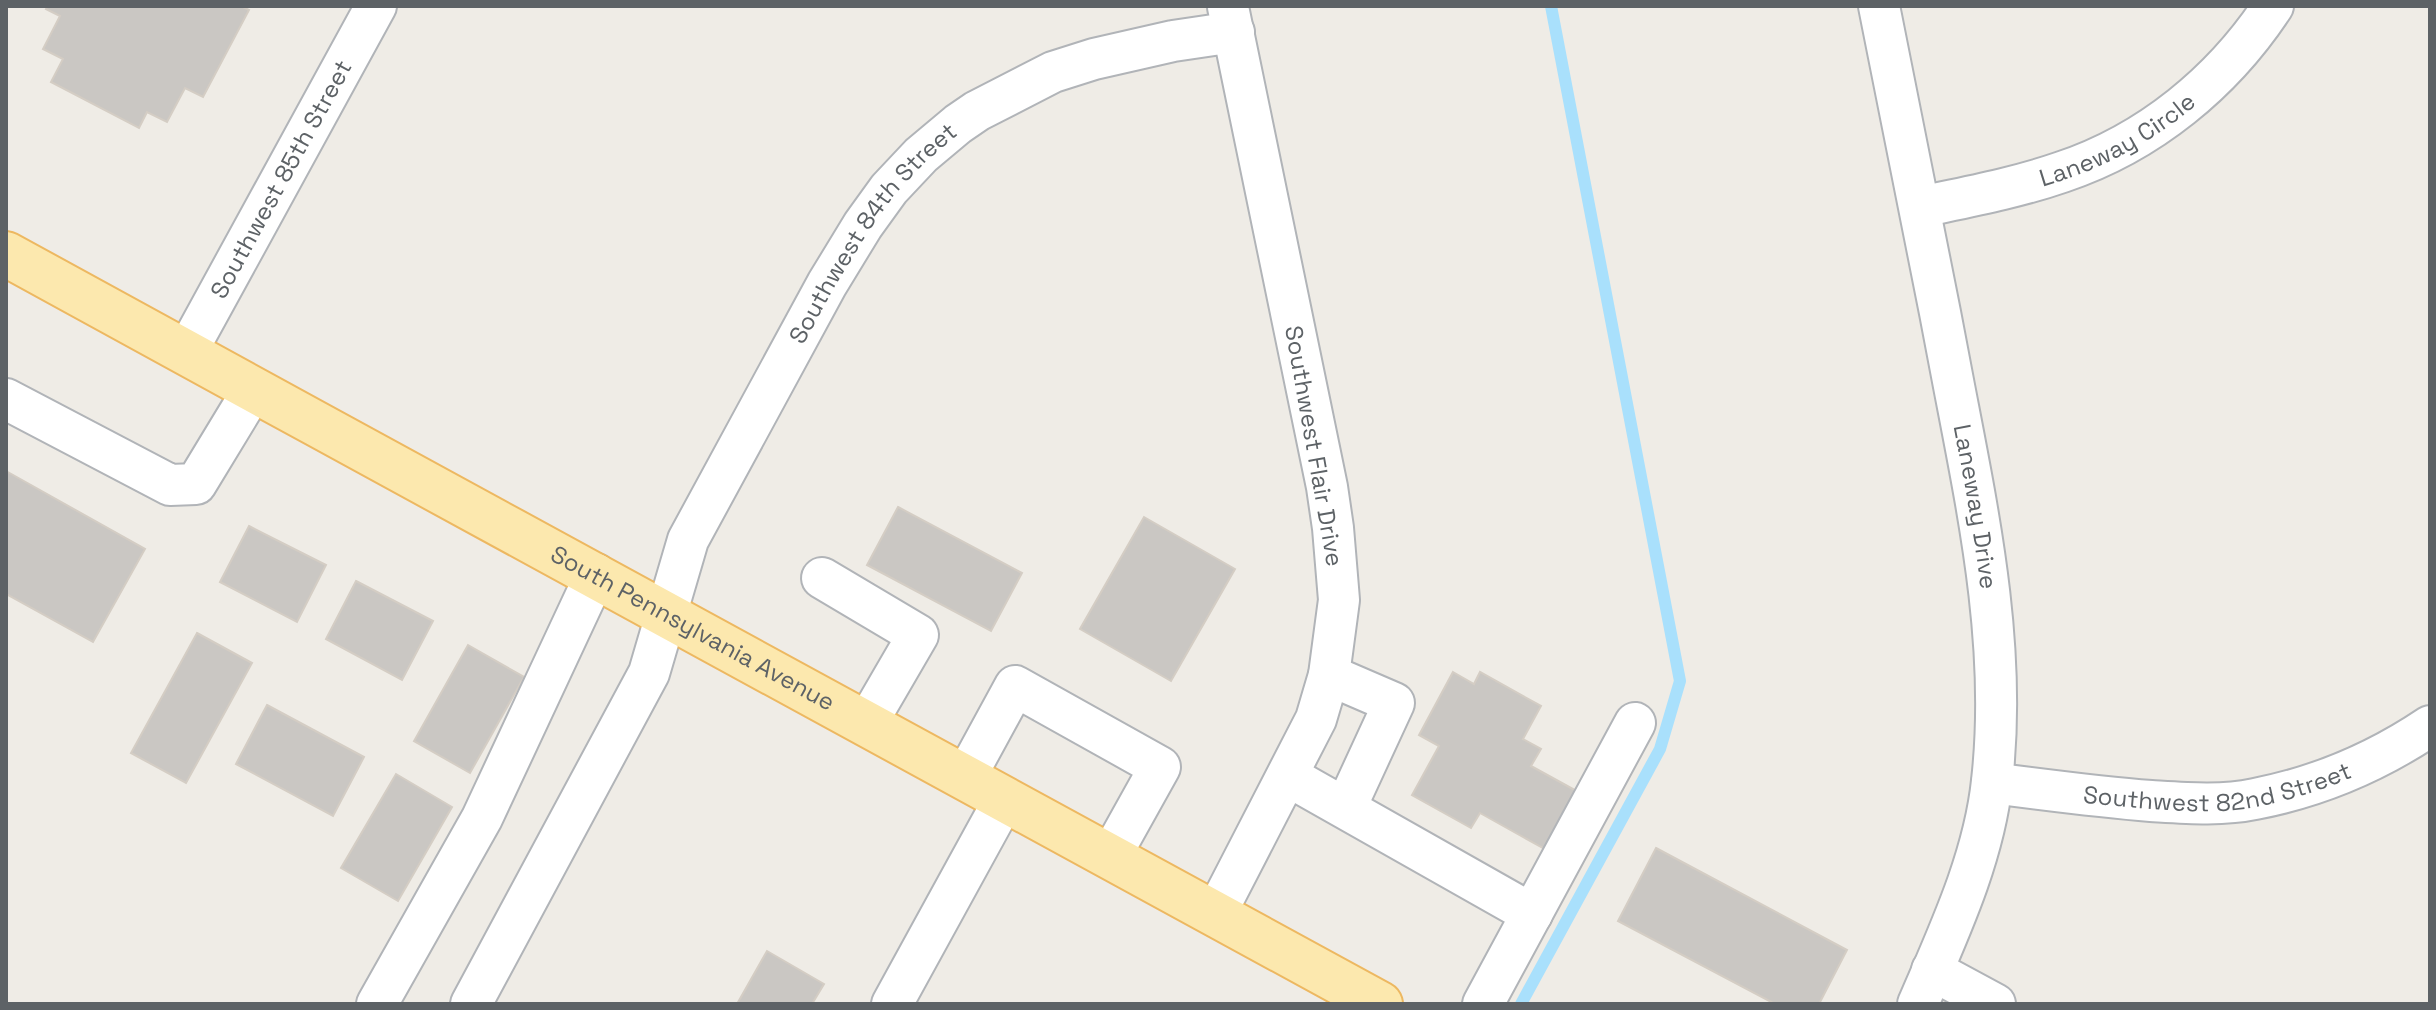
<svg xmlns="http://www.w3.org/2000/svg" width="2436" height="1010" font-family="'Space Grotesk',sans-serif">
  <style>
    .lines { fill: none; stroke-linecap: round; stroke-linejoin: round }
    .stream { stroke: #a9e0fc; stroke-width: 12 }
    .building { fill: #cac7c3; stroke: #d4cdc4; stroke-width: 2 }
    .minor-casing { stroke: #b1b4b8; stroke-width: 44 }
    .major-casing { stroke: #edb861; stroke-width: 48 }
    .minor { stroke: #fff; stroke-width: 40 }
    .major { stroke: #fce8ae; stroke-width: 44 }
    .labels { text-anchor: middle; stroke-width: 6; stroke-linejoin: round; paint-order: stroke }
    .street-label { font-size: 24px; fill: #5d6266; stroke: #fff }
  </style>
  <rect width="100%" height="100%" fill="#efece6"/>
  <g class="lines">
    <!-- stream -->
    <path class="stream" d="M1521 1004 1660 749 1680 681 1551 6"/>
  </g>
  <!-- building -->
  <g class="building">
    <path d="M48 6H241L249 10 203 97 185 88 167 122 147 112 139 128 51 82 63 59 43 49 60 16 46 9Z"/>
    <path d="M6 471 145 549 93 642 6 594Z"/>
    <path d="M898 507 1022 573 991 631 867 565Z"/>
    <path d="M1144 517 1235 569 1171 681 1080 629Z"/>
    <path d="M249 526 326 565 297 622 220 582Z"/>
    <path d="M356 581 433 621 402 680 326 639Z"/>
    <path d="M197 633 252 663 186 783 131 753Z"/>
    <path d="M468 645 524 677 470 773 414 741Z"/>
    <path d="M1453 672 1474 684 1480 672 1541 706 1523 739 1541 749 1531 766 1582 794 1550 852 1480 813 1471 828 1412 795 1439 746 1419 735Z"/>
    <path d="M267 705 364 757 333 816 236 764Z"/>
    <path d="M396 774 452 807 398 901 341 868Z"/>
    <path d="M1656 848 1847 950 1819 1004H1775L1618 921Z"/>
    <path d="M767 951 824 984 812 1004H737Z"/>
  </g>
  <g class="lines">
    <defs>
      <g id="minor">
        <path id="s1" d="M1879 6C1905 132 1930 259 1954 386 1979 516 2007 648 1992 781 1984 858 1948 934 1918 1004"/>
        <path id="s2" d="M1920 207C1967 197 2016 188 2062 172 2149 143 2223 82 2273 6"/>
        <path id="s3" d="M186 353 376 6"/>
        <path d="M6 399 170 485 196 484 253 390"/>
        <path d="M822 578 918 635 868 721"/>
        <path d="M1329 675 1394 703 1346 807"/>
        <path d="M966 776 1015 686 1160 767 1111 855"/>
        <path d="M1288 776 1532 914"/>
        <path id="s4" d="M1992 783C2045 790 2098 797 2151 801 2185 803 2222 806 2255 799 2317 787 2378 761 2430 726"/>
        <path d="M1216 913 1316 719 1329 675 1339 600 1333 528 1327 487 1228 7"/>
        <path d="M1932 970 1995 1004"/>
        <path d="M377 1004 482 818 596 574"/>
        <path id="s5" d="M471 1004 649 673 688 540 827 284 863 225 889 189 921 155 958 124 977 111 1053 72 1094 59 1173 41 1234 32"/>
        <path d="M892 1004 1005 798"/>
        <path d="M1483 1004 1635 723"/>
      </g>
      <g id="major">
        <path id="s6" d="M6 254C463 506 924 751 1380 1004"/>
      </g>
    </defs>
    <!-- minor casing -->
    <use href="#minor" class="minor-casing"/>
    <!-- major casing -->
    <use href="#major" class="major-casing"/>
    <!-- minor -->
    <use href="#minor" class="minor"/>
    <!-- major -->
    <use href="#major" class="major"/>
  </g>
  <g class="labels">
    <!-- street labels -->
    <g class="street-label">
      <text dy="8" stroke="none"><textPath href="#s2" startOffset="210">Laneway Circle</textPath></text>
      <text dy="8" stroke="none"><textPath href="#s3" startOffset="198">Southwest 85th Street</textPath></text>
      <text dy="8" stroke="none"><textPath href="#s5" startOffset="874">Southwest 84th Street</textPath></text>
      <text transform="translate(1314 446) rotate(80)" y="8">Southwest Flair Drive</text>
      <text dy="8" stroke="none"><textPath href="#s1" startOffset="510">Laneway Drive</textPath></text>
      <text dy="8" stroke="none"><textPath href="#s6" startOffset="782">South Pennsylvania Avenue</textPath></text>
      <text dy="8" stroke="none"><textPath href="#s4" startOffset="228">Southwest 82nd Street</textPath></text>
    </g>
  </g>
  <!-- border -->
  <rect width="2436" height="1010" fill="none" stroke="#5d6266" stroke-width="16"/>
</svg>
